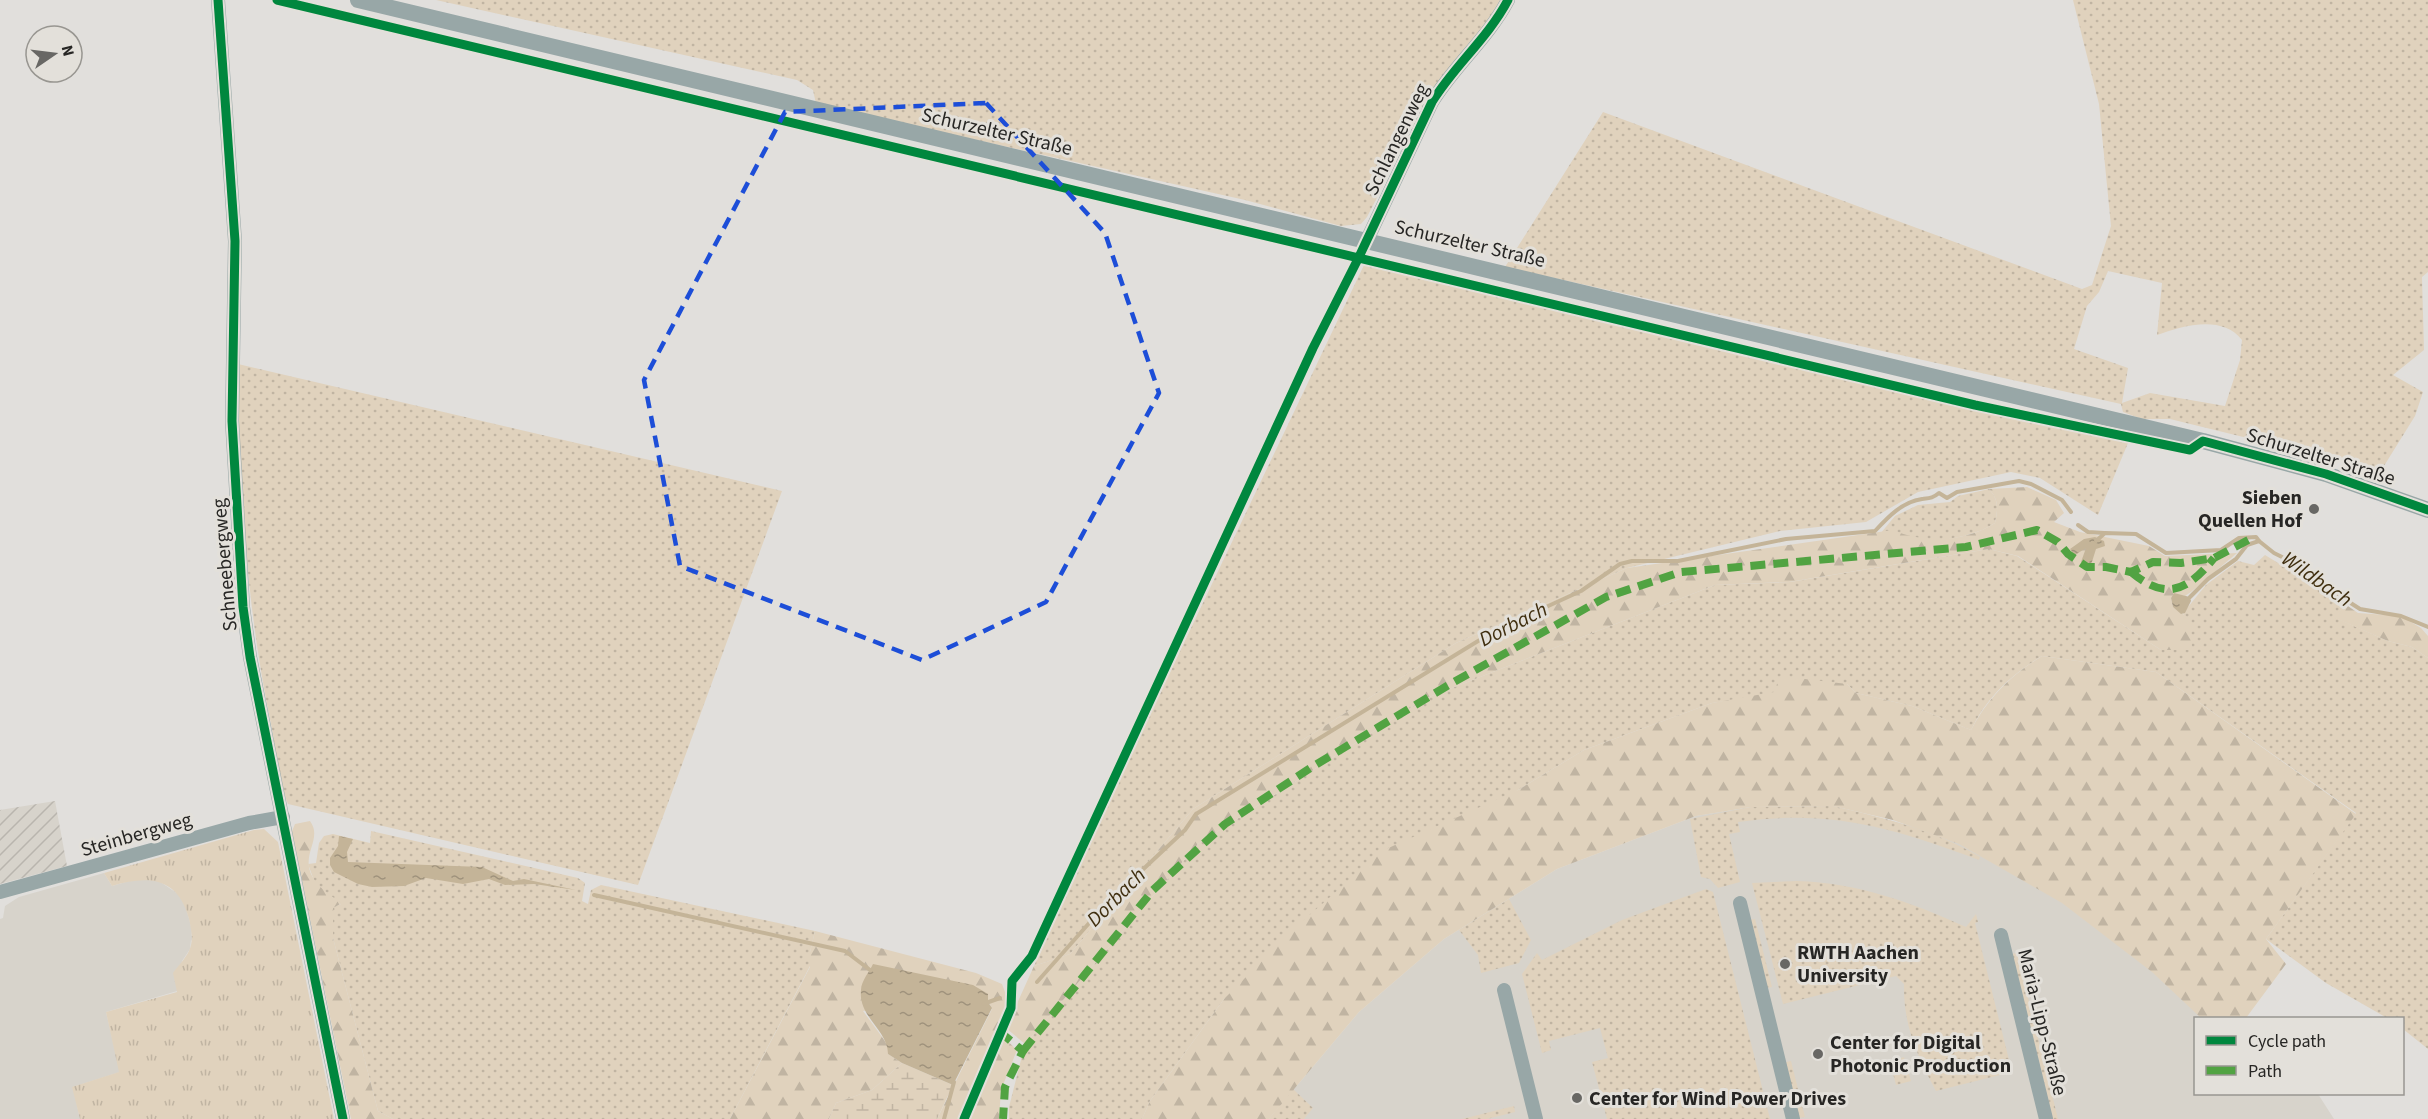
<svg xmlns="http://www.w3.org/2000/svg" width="2428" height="1119" font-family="'Source Sans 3',sans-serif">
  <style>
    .built { fill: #d7d3cb }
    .industrial { fill: url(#industrial-furrows) }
    .grass { fill: url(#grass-dots); fill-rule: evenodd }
    .forest { fill: url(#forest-firs) }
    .wetland { fill: url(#wetland-marsh) }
    .park { fill: url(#park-tufts) }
    .water { fill: url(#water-ripples) }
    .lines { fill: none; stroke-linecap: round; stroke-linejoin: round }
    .stream { stroke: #c4b498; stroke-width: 4 }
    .minor { stroke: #98a7a7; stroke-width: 14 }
    .tertiary { stroke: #98a7a7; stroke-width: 16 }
    .quiet { stroke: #51a342; stroke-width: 8; stroke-dasharray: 15 8; stroke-linecap: butt }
    .cycleway-casing { stroke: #e3e0da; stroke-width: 13 }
    .cycleway { stroke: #00873e; stroke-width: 9 }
    .marked { fill: none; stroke: #1d4ed8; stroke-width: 4.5; stroke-dasharray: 12 8; stroke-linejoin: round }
    .poi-dot { fill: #686764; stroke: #e3e0da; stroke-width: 2 }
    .labels { text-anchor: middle; stroke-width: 6; stroke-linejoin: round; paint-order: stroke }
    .street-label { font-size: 20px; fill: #272624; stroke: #e3e0da }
    .poi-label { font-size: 20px; font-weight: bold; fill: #272624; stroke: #e3e0da; text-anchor: start }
    .water-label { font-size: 21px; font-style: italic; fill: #402f10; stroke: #e3e0da }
  </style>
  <defs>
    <pattern id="industrial-furrows" width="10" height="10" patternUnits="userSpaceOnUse" patternTransform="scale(1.5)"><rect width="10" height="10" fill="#d7d3cb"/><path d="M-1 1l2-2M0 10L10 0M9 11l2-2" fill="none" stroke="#b9b5ae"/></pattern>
    <pattern id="grass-dots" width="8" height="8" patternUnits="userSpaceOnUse" patternTransform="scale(1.5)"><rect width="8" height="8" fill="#e0d2bd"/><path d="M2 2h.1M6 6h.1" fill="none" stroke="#c0b4a2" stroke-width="1.8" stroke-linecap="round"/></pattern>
    <pattern id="forest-firs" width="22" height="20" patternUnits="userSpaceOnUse" patternTransform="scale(1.5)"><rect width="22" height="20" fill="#e0d2bd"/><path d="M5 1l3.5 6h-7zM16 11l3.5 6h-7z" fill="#c0b4a2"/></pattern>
    <pattern id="wetland-marsh" width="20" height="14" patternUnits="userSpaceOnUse" patternTransform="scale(1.5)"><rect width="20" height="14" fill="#e0d2bd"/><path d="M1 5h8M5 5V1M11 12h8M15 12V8" fill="none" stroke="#c0b4a2"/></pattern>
    <pattern id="park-tufts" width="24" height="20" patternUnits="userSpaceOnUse" patternTransform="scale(1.5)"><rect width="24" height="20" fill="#e0d2bd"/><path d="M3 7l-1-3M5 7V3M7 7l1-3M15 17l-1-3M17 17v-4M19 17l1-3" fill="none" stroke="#c0b4a2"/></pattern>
    <pattern id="water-ripples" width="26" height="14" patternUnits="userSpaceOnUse" patternTransform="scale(1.5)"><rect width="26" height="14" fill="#c4b498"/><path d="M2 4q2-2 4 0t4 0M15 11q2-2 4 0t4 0" fill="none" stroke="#9f927c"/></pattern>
  </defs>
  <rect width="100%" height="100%" fill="#e1dfdc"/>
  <!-- built -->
  <g class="built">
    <path d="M1833 806 1986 845 2226 1018H2196V1094H2318L2334 1119H1269L1359 1012 1444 939 1557 869 1696 816 1751 807Z"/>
    <path d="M104 873 112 886 136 879 159 881 178 894 185 904 192 930 190 949 182 961 177 991 106 1012 120 1072 73 1087 80 1119H0V919L3 918 5 906 19 897Z"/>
  </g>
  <!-- industrial -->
  <path class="industrial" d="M55 801 67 866 0 884V810Z"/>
  <!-- grass -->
  <g class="grass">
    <path d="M436 0H1502L1415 124 1367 217 1361 224 1341 226 1245 200 816 104 813 90 797 80Z"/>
    <path d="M2073 0H2428V272L2422 277 2424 350 2393 375 2423 392 2415 416 2379 474 2370 468 2170 419H2142L2123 412 2121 404 1505 267 1603 112 2082 289 2092 285 2111 226 2099 104ZM2108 271 2162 283 2157 335C2182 326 2222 314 2242 340L2240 360 2225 406 2150 393 2122 403 2128 368 2074 349 2087 306 2099 292Z"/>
    <path d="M1364 265 2128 443 2098 515 2040 478 2011 472 1918 492 1866 522 1780 531 1627 568 1456 643 1193 809 1070 954 1034 966 1119 779Z"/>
    <path d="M238 364 782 491 638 885 288 804C278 780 276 749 271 724 246 605 239 485 238 364Z"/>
    <path d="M1989 489C1999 500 1998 509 1995 523 1974 537 1936 544 1911 538 1896 534 1897 529 1880 534L1895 516 1918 505 1950 502 1958 496Z"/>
    <path d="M1989 549 2017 556 2161 650 2185 617 2183 613 2206 585 2238 561 2254 565 2265 555 2345 604 2336 618 2388 641 2412 647 2428 658V1049L2403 1029 2402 1018H2387L2326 983 2266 939 2356 813 2156 672 2042 656C2012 674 1986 698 1971 730L1912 706 1856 693 1847 684 1712 703 1584 750 1518 790 1224 999 1150 1101 1142 1119H1009V1107L1025 1044 1198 844 1424 699 1715 585 1790 582Z"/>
    <path d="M1833 806C1884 818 1935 830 1980 857L1979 860C1893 828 1831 809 1738 822L1740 832 1729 834 1740 882 1718 888 1710 879 1701 877 1690 819 1751 807Z"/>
    <path d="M371 831 578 878 585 883 582 901 588 904 591 890 601 885 815 931 810 952V966L730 1119H393L378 1111 333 938V907L341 904 316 886 308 864 316 863 319 843 324 836 333 834 370 843Z"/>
    <path d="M1797 881C1858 883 1911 902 1966 927L1976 914 1978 922 1975 923 2012 1072 1936 1091C1917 1056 1903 1024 1904 984L1896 976 1783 1004 1752 883Z"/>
    <path d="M1706 889 1713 892 1770 1119H1607L1592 1062 1608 1058 1600 1028 1549 1041 1551 1050 1542 1053 1522 974 1537 953 1542 960 1622 920Z"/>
    <path d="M1509 899 1531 940 1519 963 1481 973 1478 955 1459 930Z"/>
    <path d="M1755 919 1772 987 1767 988 1750 920Z"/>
    <path d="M2017 953 2058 1119H2053L2012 954Z"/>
    <path d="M1904 1057 1911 1081 1896 1085 1890 1062Z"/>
    <path d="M1791 1061 1805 1117 1799 1118 1786 1062Z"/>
    <path d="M1293 1089 1313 1108 1304 1119H1269Z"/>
    <path d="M1514 1106 1515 1112 1487 1119H1462Z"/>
  </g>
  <!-- forest -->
  <g class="forest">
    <path d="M2027 487 2056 500 2064 513 2054 522 2080 532 2149 546 2165 556 2237 553 2191 592 2185 596 2174 594 2171 598 2173 607 2190 619 2192 650H2161L2018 556 1989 549 1789 582 1715 585 1424 699 1198 844 1025 1044 1006 1028 1034 966 1070 954 1193 809 1456 643 1627 568 1893 530C1924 544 1966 542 1995 523 1998 509 1999 500 1989 489Z"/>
    <path d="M2345 604 2358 613 2401 616 2421 628 2428 636V658L2412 647 2388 641 2335 618Z"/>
    <path d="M2042 656 2156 672 2356 814 2266 939 2286 964 2246 1018H2201L2152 972 2062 903 1959 844 1893 820 1833 806 1751 807 1696 816 1557 869 1444 939 1359 1012 1269 1119H1142L1150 1101 1224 999 1298 925 1384 850 1518 790 1584 750 1712 703 1774 692 1780 676 1847 684 1856 693 1912 706 1971 730C1988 698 2011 675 2042 656Z"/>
    <path d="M310 821C328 845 279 865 342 903L333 908V938L378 1111 393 1119H351L292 831 295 824Z"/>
    <path d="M815 931 976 973 1002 984 1009 1003 961 1119H937L992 1009 987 998 863 1011 888 1045V1054L902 1063 872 1090 836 1103 829 1119H730L810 967V952Z"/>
    <path d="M1001 1035 1017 1050 1001 1090 999 1119H967Z"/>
  </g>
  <!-- wetland -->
  <path class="wetland" d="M902 1063 953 1085 937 1119H829L836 1103 872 1090Z"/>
  <!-- park -->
  <path class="park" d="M264 829 278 842 334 1119H80L72 1087 119 1072 106 1012 177 992 173 973C178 966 185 959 189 951 194 941 191 928 189 919 178 877 148 875 112 886L104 873 254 830Z"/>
  <!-- water -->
  <g class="water">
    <path d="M2095 537 2104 541 2105 546 2096 549 2091 565 2081 562 2086 548 2075 555 2070 549 2084 539Z"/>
    <path d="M2174 593 2190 597 2191 601 2185 613 2181 614 2173 607 2171 598Z"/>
    <path d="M339 836 353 839 347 852 348 862 482 867 513 881 524 879 576 890 534 884 505 885 489 879 463 884 426 878 404 886 372 887 358 884 334 872 330 865V858L338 846Z"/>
    <path d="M873 964 973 985 988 994V1002L992 1008 953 1085 902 1063 888 1054C888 1030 858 1017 861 990 861 981 870 971 873 964Z"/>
  </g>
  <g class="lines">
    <!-- stream -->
    <g class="stream">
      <path d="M2078 525 2088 532 2104 533"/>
      <path d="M2096 541 2105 533 2136 534 2166 553 2221 550 2239 538 2256 537 2259 541"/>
      <path d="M2190 597 2208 579 2236 559 2247 545 2259 541 2274 553 2312 572 2321 584 2360 609 2401 616 2428 627"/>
      <path d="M594 895 845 951 870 970"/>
      <path d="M1037 982 1106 904 1185 830 1196 814 1496 630 1581 591 1620 564 1632 561H1678L1786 539 1875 531C1888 517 1902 502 1922 499 1930 498 1933 498 1939 493L1947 498 1957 492 2019 481 2031 484 2062 500 2071 512"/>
      <path d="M983 1004 1000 998"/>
      <path d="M944 1119 954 1082"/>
    </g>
    <!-- minor -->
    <g class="minor">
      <path d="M218 0 235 241 232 421 243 607 250 657 343 1119"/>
      <path d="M1367 240 1432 102C1454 66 1488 38 1508 0"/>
      <path d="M0 892 249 823 283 817"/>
      <path d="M1740 903 1793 1119"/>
      <path d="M2001 935 2046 1119"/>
      <path d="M1504 990 1536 1119"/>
    </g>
    <!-- tertiary -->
    <path class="tertiary" d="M358 0 2203 441 2326 474 2428 510"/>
    <!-- quiet -->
    <g class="quiet">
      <path d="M2131 572C2167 602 2188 590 2214 558"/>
      <path d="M999 1031 1023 1051 1005 1087 1003 1119"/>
      <path d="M1023 1051 1153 890 1225 824 1312 767 1452 683 1606 597 1681 572 1966 547 2037 530 2058 542 2068 554 2087 567H2106L2131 572 2153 562 2181 563 2214 558 2252 538"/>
    </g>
    <defs>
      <g id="cycleway">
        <path d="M218 0 235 241 232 421 243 607 250 657 343 1119"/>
        <path d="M277 0 1975 405 2190 450 2203 441 2326 474 2428 510"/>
        <path d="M964 1119 1011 1008 1012 981 1032 956 1313 348 1358 259 1432 102C1454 66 1488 38 1508 0"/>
      </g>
    </defs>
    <!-- cycleway casing -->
    <use href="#cycleway" class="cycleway-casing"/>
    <!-- cycleway -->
    <use href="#cycleway" class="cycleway"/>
  </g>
  <!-- marked area -->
  <path class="marked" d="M986 103 1105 233 1159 393 1046 602 922 660 680 566 644 380 785 112Z"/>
  <!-- markers -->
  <g class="poi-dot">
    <circle cx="2314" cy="509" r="6"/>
    <circle cx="1785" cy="964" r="6"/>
    <circle cx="1818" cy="1054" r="6"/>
    <circle cx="1577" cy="1098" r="6"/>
  </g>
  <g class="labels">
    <!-- street labels -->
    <g class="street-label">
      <text transform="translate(997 131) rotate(13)" y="7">Schurzelter Straße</text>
      <text transform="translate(1396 139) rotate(-64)" y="7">Schlangenweg</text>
      <text transform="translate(1470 243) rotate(13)" y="7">Schurzelter Straße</text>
      <text transform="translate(2321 456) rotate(17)" y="7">Schurzelter Straße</text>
      <text transform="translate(224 565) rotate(-95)" y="7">Schneebergweg</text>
      <text transform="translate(136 834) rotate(-16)" y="7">Steinbergweg</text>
      <text transform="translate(2043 1022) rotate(76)" y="7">Maria-Lipp-Straße</text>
    </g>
    <!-- poi labels -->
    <g class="poi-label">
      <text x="2302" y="504" text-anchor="end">Sieben<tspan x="2302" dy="23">Quellen Hof</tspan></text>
      <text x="1797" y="959">RWTH Aachen<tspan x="1797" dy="23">University</tspan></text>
      <text x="1830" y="1049">Center for Digital<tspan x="1830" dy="23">Photonic Production</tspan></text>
      <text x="1589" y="1105">Center for Wind Power Drives</text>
    </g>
    <!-- water labels -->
    <g class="water-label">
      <text transform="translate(2317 579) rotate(35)" y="7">Wildbach</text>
      <text transform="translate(1513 624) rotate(-27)" y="7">Dorbach</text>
      <text transform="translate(1116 897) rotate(-45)" y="7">Dorbach</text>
    </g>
  </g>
  <!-- legend -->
  <rect x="2194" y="1017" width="210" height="78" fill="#e3e0da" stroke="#989691" stroke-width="1.5"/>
  <rect x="2206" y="1036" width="30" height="9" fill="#00873e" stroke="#989691" stroke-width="1.5"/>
  <text x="2248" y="1047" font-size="18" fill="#272624">Cycle path</text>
  <rect x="2206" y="1066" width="30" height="9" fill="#51a342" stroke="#989691" stroke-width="1.5"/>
  <text x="2248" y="1077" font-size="18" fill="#272624">Path</text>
  <!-- north arrow -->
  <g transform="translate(54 54) rotate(76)"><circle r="28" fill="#e3e0da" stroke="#989691" stroke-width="1.5"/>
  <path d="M0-4.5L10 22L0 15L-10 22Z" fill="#686764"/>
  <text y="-9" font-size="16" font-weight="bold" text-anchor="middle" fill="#272624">N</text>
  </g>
</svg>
